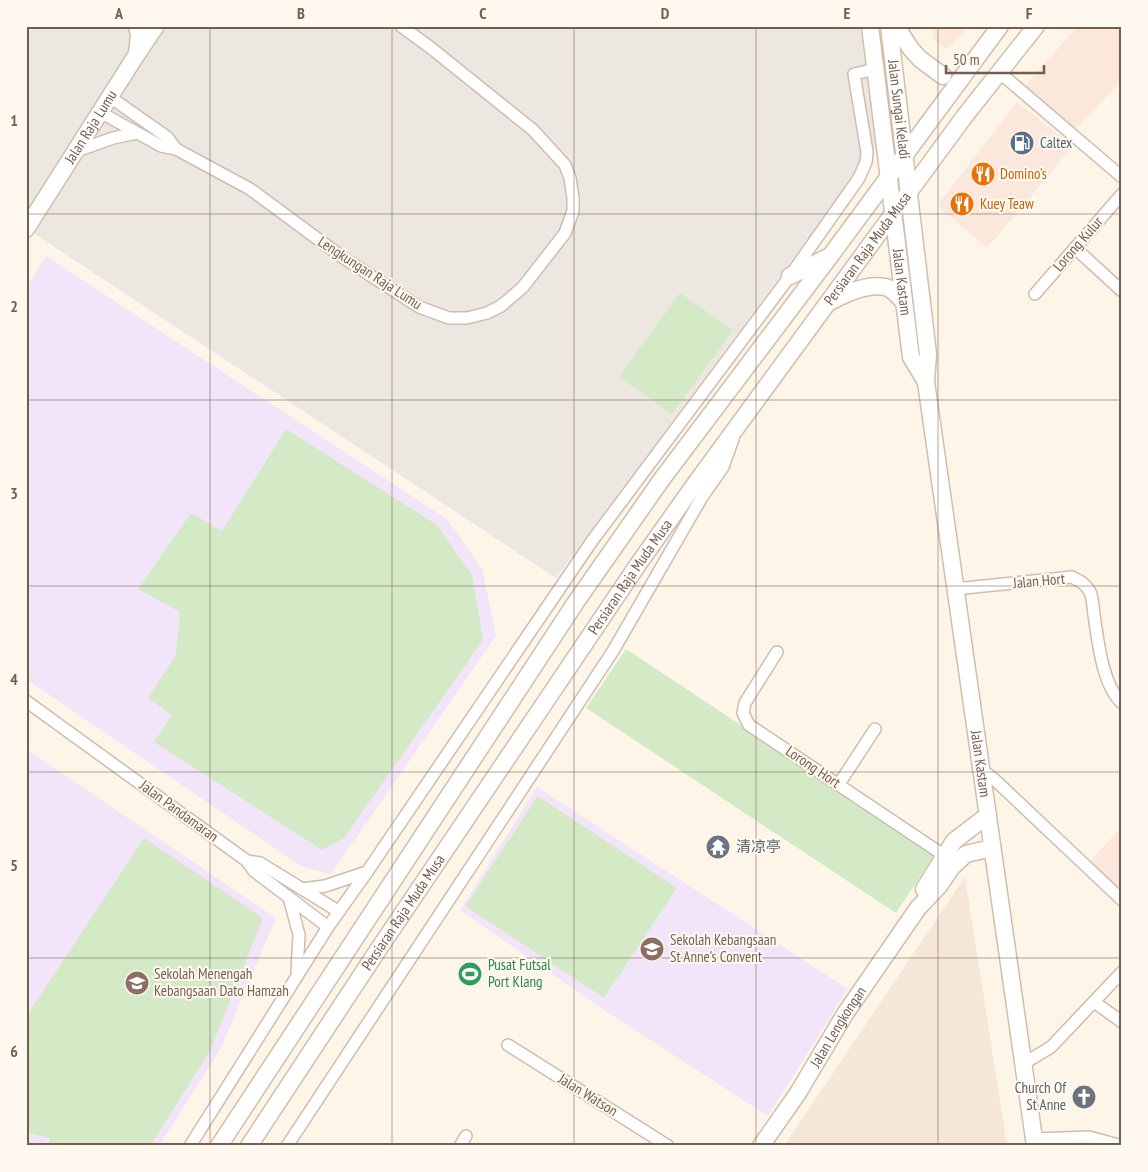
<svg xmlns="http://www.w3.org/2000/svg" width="1148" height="1172" font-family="'PT Sans Narrow','Noto Sans SC',sans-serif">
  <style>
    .residential { fill: #f4e7d7 }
    .commercial { fill: #fce7dc }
    .industrial { fill: #ede7e1 }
    .education { fill: #f2e5f9 }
    .green { fill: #d4eac6 }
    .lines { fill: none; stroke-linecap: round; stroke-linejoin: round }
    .street-casing { stroke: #cebdae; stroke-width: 14 }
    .secondary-casing { stroke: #d1beab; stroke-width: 19 }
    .street { stroke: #fff; stroke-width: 11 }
    .secondary { stroke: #fff; stroke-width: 16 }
    .grid { fill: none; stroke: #775d4c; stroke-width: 1; stroke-opacity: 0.55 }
    .labels { text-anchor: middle; stroke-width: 4; stroke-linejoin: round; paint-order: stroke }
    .street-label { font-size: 15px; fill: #775d4c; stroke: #fff9ef }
    .service-label { font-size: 15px; fill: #4e5e75; stroke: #fff9ef; text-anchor: start }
    .food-label { font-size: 15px; fill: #c56008; stroke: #fff9ef; text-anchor: start }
    .worship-label { font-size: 15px; fill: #5b616d; stroke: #fff9ef; text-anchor: start }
    .education-label { font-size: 15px; fill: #785e54; stroke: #fff9ef; text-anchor: start }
    .leisure-label { font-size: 15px; fill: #27864d; stroke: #fff9ef; text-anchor: start }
    .neatline { fill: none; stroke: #775d4c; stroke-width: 2 }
    .grid-label { font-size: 16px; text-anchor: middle; font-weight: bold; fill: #775d4c }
  </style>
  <rect width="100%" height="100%" fill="#fcf5e8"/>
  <!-- residential -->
  <path class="residential" d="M965 877 1007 1146H784Z"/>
  <!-- commercial -->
  <g class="commercial">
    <path d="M932 26H969L947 49 934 39Z"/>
    <path d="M1078 26H1122V80L1075 129 1024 87Z"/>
    <path d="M1017 102 1073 146 987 248 941 209 940 202Z"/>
    <path d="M1122 827V894L1088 863Z"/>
  </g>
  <!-- industrial -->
  <path class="industrial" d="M26 26H860L877 146 556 578 26 228Z"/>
  <!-- education -->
  <g class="education">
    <path d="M46 256 448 520 482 569 496 636 331 874 301 866 26 679V288Z"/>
    <path d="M26 749 276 918 221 1048 159 1146H26Z"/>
    <path d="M537 787 848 989 768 1116 601 1008 460 910Z"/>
  </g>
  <!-- green -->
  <g class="green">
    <path d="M680 293 733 330 672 414 619 377Z"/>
    <path d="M286 429 437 525 472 575 483 640 344 838 322 850 154 742 172 715 148 698 176 655 180 612 138 589 191 513 222 531Z"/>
    <path d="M626 649 935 854 896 913 586 708Z"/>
    <path d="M538 796 677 888 604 998 465 906Z"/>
    <path d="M144 838 263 918 210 1051 150 1146H49L50 1138 26 1133V1082L29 1078 26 1076V1017Z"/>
  </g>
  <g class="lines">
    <defs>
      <g id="street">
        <path d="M999 72 1122 177"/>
        <path d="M110 97 167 137 176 149"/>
        <path d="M100 112 161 146 176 149 250 189 342 257 419 307 449 318H467L487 313 501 306 523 287 565 233 573 211V198L570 178 565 165 533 130 431 48 401 26"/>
        <path d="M74 152 113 138 137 133"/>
        <path d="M1075 248 1122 291"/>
        <path d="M1035 294 1122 194"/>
        <path d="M955 589 1072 577C1080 581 1086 584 1090 592 1093 598 1093 608 1094 615 1098 640 1102 685 1122 703"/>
        <path d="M777 652 745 703 743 713 749 725 945 856"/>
        <path d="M26 701 247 861 254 871 328 927"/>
        <path d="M981 769 995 780 1122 900"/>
        <path d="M839 784 875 729"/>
        <path d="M247 861 260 863 338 911"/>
        <path d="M302 889 325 886 367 872"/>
        <path d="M289 897 299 935 297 971"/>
        <path d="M1094 1002 1122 1022"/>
        <path d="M508 1045 668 1146"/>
        <path d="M1023 1064 1051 1047 1122 972"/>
        <path d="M1034 1139 1089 1137 1122 1146"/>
        <path d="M190 1146 328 927 367 872 592 541 790 276 859 178 866 162 867 152 854 74 876 69"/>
        <path d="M287 1146 613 651 702 497 723 467 733 439"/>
        <path d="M460 1146 466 1136"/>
      </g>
      <g id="secondary">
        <path id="s1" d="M870 26 911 357 926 382"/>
        <path id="s2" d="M889 26 928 354 926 382 1035 1146"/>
        <path d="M896 26 911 49 920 59 943 76"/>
        <path d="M137 54 139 34 137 26"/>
        <path id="s3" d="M26 229 137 54 156 26"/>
        <path d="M790 276 828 257"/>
        <path d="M829 302C846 294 866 283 885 287 892 288 898 296 903 301"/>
        <path d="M924 889 954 841 988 815"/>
        <path d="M219 1146 576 602 662 479 831 255 1000 26"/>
        <path id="s4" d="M249 1146 378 950 637 566 695 484 964 117 1036 26"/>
        <path id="s5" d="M761 1146 798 1093 845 1014 918 908 939 886 952 867 966 854 992 848"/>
      </g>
    </defs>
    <!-- street casing -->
    <use href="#street" class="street-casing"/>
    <!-- secondary casing -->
    <use href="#secondary" class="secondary-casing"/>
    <!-- street -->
    <use href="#street" class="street"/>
    <!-- secondary -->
    <use href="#secondary" class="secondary"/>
  </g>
  <!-- grid -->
  <path class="grid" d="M210 26V1146M392 26V1146M574 26V1146M756 26V1146M938 26V1146M26 214H1122M26 400H1122M26 586H1122M26 772H1122M26 958H1122"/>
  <!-- icons -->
  <defs>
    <symbol id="fuel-disc" viewBox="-11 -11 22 22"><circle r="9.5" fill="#5c6f8a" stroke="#fff9ef"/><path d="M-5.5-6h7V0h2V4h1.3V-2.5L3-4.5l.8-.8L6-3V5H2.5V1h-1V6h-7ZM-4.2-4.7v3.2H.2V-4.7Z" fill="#fff"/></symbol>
    <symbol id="restaurant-disc" viewBox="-11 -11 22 22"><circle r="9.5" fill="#e8710a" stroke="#fff9ef"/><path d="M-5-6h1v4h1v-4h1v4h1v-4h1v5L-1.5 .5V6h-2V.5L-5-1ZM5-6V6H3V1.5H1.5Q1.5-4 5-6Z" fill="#fff"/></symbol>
    <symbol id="temple-disc" viewBox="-11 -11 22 22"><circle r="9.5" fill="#6b7280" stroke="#fff9ef"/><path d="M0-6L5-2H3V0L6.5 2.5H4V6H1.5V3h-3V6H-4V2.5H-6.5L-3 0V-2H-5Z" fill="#fff"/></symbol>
    <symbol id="school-disc" viewBox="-11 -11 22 22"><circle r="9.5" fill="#8d6e63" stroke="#fff9ef"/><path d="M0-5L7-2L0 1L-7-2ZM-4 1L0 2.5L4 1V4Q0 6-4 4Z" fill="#fff"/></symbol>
    <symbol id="stadium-disc" viewBox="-11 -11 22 22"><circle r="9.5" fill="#2e9e5b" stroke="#fff9ef"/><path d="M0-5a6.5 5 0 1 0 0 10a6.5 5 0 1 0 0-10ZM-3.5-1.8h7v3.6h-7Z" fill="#fff"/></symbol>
    <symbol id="church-disc" viewBox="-11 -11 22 22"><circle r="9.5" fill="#6b7280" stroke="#fff9ef"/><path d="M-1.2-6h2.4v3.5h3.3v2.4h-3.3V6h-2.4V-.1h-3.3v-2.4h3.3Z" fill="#fff"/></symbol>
  </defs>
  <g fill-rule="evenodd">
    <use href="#fuel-disc" x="1008" y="129" width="28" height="28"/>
    <use href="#restaurant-disc" x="969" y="160" width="28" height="28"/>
    <use href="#restaurant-disc" x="948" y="190" width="28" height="28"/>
    <use href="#temple-disc" x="704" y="833" width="28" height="28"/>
    <use href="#school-disc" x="638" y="935" width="28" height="28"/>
    <use href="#stadium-disc" x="456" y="960" width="28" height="28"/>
    <use href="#school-disc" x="123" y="969" width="28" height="28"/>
    <use href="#church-disc" x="1070" y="1083" width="28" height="28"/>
  </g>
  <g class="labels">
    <!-- street labels -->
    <g class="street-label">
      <text dy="5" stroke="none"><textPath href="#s2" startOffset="84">Jalan Sungai Keladi</textPath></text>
      <text dy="5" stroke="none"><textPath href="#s3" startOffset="121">Jalan Raja Lumu</textPath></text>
      <text transform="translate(1078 244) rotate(-49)" y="5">Lorong Kulur</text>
      <text dy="5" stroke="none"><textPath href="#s4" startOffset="1090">Persiaran Raja Muda Musa</textPath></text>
      <text transform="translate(370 273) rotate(33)" y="5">Lengkungan Raja Lumu</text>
      <text dy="5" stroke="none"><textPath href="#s1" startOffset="258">Jalan Kastam</textPath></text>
      <text dy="5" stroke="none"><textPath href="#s4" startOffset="685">Persiaran Raja Muda Musa</textPath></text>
      <text transform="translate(1039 581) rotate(-5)" y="5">Jalan Hort</text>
      <text dy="5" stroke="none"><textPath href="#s2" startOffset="744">Jalan Kastam</textPath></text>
      <text transform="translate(813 767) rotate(34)" y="5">Lorong Hort</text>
      <text transform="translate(179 811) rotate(36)" y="5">Jalan Pandamaran</text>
      <text dy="5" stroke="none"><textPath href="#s4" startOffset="280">Persiaran Raja Muda Musa</textPath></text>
      <text dy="5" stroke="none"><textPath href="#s5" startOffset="142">Jalan Lengkongan</textPath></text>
      <text transform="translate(588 1095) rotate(32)" y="5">Jalan Watson</text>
    </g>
    <!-- service labels -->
    <g class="service-label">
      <text x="1040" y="148">Caltex</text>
    </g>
    <!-- food labels -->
    <g class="food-label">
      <text x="1000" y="179">Domino's</text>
      <text x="980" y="209">Kuey Teaw</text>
    </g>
    <!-- worship labels -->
    <g class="worship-label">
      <text x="736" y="852">清凉亭</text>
      <text x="1066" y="1093" text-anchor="end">Church Of<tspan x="1066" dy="17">St Anne</tspan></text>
    </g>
    <!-- education labels -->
    <g class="education-label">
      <text x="670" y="945">Sekolah Kebangsaan<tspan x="670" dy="17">St Anne's Convent</tspan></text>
      <text x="154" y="979">Sekolah Menengah<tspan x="154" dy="17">Kebangsaan Dato Hamzah</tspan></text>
    </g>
    <!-- leisure labels -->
    <g class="leisure-label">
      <text x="488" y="970">Pusat Futsal<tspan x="488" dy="17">Port Klang</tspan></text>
    </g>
  </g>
  <!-- border -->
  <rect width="1148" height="1172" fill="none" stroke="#fff9ef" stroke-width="55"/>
  <!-- scale -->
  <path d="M946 65v8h98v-8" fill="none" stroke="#775d4c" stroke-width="2.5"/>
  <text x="953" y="65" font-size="15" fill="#775d4c" stroke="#fff9ef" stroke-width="4" paint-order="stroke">50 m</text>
  <rect x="28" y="28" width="1092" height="1116" class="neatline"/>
  <g class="grid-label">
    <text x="119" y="19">A</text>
    <text x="301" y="19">B</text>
    <text x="483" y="19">C</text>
    <text x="665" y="19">D</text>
    <text x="847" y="19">E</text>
    <text x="1029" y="19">F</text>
    <text x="14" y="126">1</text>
    <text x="14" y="312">2</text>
    <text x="14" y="499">3</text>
    <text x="14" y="685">4</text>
    <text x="14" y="871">5</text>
    <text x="14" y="1057">6</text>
  </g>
</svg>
